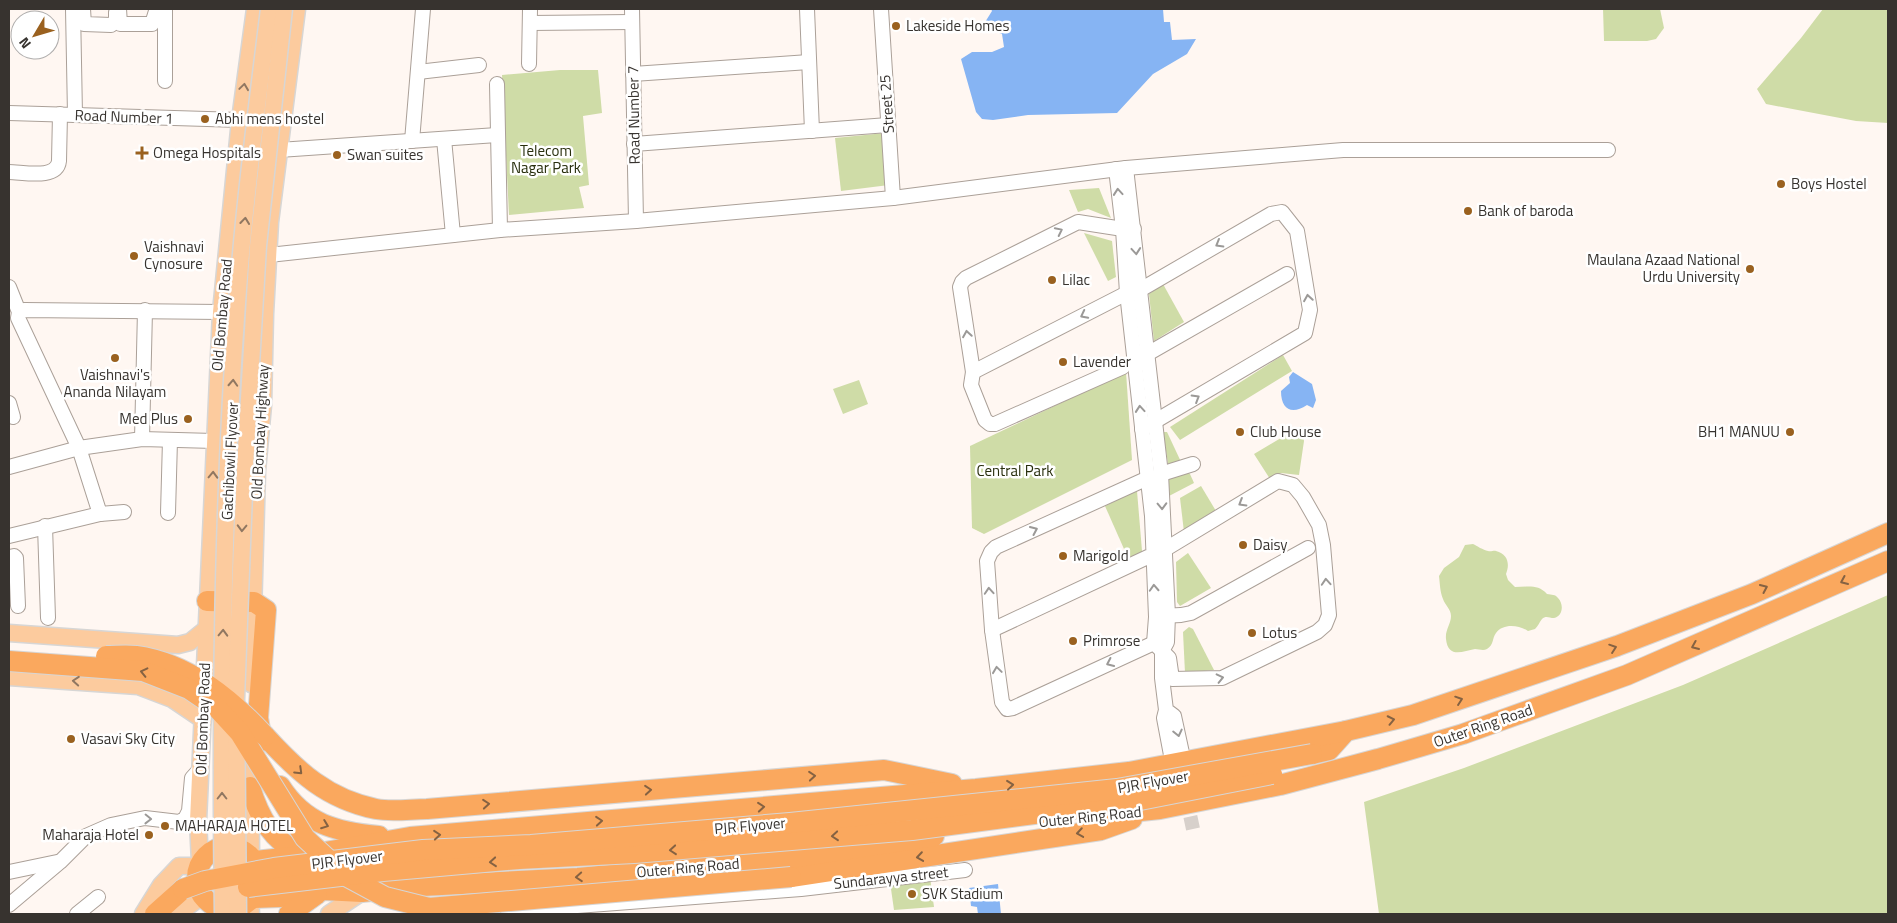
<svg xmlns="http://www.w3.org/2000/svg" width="1897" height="923" font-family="'Titillium Web',sans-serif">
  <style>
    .green { fill: #cfdca7 }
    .water { fill: #86b4f3 }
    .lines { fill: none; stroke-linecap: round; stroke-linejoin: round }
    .minor-tunnel { stroke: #d7d0cb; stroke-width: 14; stroke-dasharray: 14 7; stroke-linecap: butt }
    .minor-casing { stroke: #aba098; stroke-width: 16 }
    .major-casing { stroke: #d7d6d5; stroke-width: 19 }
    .highway-casing { stroke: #d7d6d5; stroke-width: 22 }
    .minor { stroke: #fff; stroke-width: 14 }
    .major { stroke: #fccb9e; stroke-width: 16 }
    .highway { stroke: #faa85e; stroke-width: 20 }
    .major-bridge-casing { stroke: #d7d6d5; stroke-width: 19; stroke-linecap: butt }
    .highway-bridge-casing { stroke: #d7d6d5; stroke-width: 22; stroke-linecap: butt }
    .major-bridge { stroke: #fccb9e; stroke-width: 16 }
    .highway-bridge { stroke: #faa85e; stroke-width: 20 }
    .oneway { stroke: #907761 }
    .oneway2 { stroke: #9b9997 }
    .oneway3 { stroke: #856242 }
    .poi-dot { fill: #9a611f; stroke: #fff; stroke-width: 2 }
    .labels { text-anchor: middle; stroke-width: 5; stroke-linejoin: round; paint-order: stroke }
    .poi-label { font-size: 15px; fill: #37332f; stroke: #fff; text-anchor: start }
    .street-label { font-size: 15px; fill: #37332f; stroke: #fff }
    .park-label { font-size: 15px; fill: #282e0d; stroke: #fff }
  </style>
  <rect width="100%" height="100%" fill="#fff7f2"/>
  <!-- green -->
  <g class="green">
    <path d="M1603 9H1660L1664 28 1656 39 1647 41H1604Z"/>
    <path d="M1823 9H1888V123L1856 121 1766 104 1757 89 1801 38Z"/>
    <path d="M560 70H598L602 113 583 116 589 185 579 187 584 208 509 215 502 75Z"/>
    <path d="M885 133 889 185 841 191 835 138Z"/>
    <path d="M1099 188 1111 218 1088 209 1078 212 1069 190Z"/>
    <path d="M1084 233 1112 241 1116 277 1108 281Z"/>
    <path d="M1163 284 1184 322 1154 341 1149 294Z"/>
    <path d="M1283 355 1292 371 1180 440 1170 427Z"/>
    <path d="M1126 372 1132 460 984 534 972 528 970 446Z"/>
    <path d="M859 380 868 404 843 414 833 389Z"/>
    <path d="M1301 426 1304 441 1299 475 1281 473 1270 479 1254 454Z"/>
    <path d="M1163 432H1167L1182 464 1169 470Z"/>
    <path d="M1185 470 1190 474 1194 483 1169 496 1167 476Z"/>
    <path d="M1201 486 1216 511 1184 532 1180 498Z"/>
    <path d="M1137 491 1143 563 1132 567 1105 506 1133 492Z"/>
    <path d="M1473 544C1477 546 1483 550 1488 551 1491 552 1494 550 1496 551 1508 554 1510 564 1506 574L1508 580 1515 587C1528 587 1538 584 1547 594 1552 595 1555 594 1558 598 1564 604 1563 616 1554 618 1549 618 1546 615 1542 619 1539 623 1538 626 1535 629L1528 631C1519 625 1503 623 1496 633 1492 638 1494 645 1487 649 1483 651 1479 649 1475 649 1463 651 1448 659 1446 639 1445 630 1451 624 1451 616 1451 609 1445 605 1443 599 1440 592 1440 584 1439 576L1444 568 1459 557 1465 545Z"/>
    <path d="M1188 553 1211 588 1180 606 1177 602 1176 562Z"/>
    <path d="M1888 595V914H1379L1364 802 1464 768 1683 685Z"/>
    <path d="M1189 627 1193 629 1214 670 1185 673 1183 632Z"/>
    <path d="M930 877 934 907 894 910 890 882Z"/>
  </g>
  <!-- water -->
  <g class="water">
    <path d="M991 9H1163L1164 22H1170L1172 40 1196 39 1187 54 1153 74 1117 113 1028 115 993 120 982 119 976 112 961 59 972 52H992L1004 47 1002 34 982 27 992 11Z"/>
    <path d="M1293 372 1312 384 1316 400 1313 408 1307 405C1292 415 1281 410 1281 391L1290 383 1289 377Z"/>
    <path d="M998 884 1001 914H978L977 907 971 906 969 888Z"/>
  </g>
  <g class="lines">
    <!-- minor-tunnel -->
    <path class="minor-tunnel" d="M1186 796 1193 829"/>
    <defs>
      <g id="minor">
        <path d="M73 9 75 115"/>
        <path d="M83 9 84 24 111 25 116 21V12"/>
        <path d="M119 9 120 24H152L156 11 165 10"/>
        <path d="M632 9 636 221"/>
        <path d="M807 9 812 131"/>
        <path d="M881 9 893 198"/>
        <path d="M530 23 632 22"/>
        <path d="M529 64 530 9"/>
        <path d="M418 72 479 65"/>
        <path d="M633 74 809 62"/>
        <path d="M165 81V9"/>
        <path d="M497 84 500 230"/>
        <path d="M9 113 240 120"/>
        <path d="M444 139 453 235"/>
        <path d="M412 141 423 9"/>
        <path d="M634 144 888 125"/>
        <path d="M279 150 497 135"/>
        <path d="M1126 168 1161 474 1168 615 1167 642 1162 651V678L1166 710 1164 718 1171 755 1178 759 1182 753 1174 716 1166 710"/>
        <path d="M9 172C23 172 57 180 59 161L60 114"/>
        <path d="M1134 229H1123L1078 222 966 278 962 282 960 287 973 372 1127 293 1140 290 1271 214 1282 212 1297 231 1310 310 1305 333 1142 429"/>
        <path d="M269 255 500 230 636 221 893 198 1126 168 1343 150H1608"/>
        <path d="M9 287 19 312 18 318 79 448 100 514 124 512"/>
        <path d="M19 312 24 310 221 312"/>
        <path d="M1142 357 1287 274"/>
        <path d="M973 372 971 385 985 420 990 424H995L1123 367"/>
        <path d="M9 403 13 417"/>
        <path d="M142 439 145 310"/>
        <path d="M9 467 79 448 142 439 214 441"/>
        <path d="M1161 474 1193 464"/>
        <path d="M1148 478 996 547 991 552 987 561 992 630 1002 702 1007 709 1013 708 1154 643"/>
        <path d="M168 513 170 440"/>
        <path d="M45 526 48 618"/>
        <path d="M9 536 100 514"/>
        <path d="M9 557 14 556 16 558 18 606"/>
        <path d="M1161 616 1181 615 1191 613 1308 548"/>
        <path d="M992 630 1152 555 1164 550 1278 481 1293 485 1303 497 1319 525 1323 545 1329 615 1325 625 1317 632 1222 678 1172 679 1169 658 1154 643 1156 617 1152 516 1127 293 1123 229 1116 169"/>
        <path d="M9 872 57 862"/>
        <path d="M9 905 60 862 86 836 111 825 145 818 179 822 185 819 189 811 192 778 201 768"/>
        <path d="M77 914 98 897"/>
        <path d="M508 914 564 907 801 889 965 870"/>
      </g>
      <g id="major">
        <path d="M9 633 178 645 190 642 206 629"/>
        <path d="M9 677 138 686 172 699 203 720"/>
        <path d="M251 684 257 471 263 405 265 314 270 222 297 9"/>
        <path d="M250 746 251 857"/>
        <path d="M200 862 198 821 221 312 240 120 255 9"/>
        <path d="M250 900 251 914"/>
        <path d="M143 914 161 885 179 866H199"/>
        <path d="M178 914 202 896"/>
        <path d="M329 914 362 892"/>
      </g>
      <g id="highway">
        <path d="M207 601 254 602 266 610 258 718 262 741"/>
        <path d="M265 736C298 772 327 799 376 809 392 812 411 809 427 809L884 770 952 784"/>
        <path d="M1312 754 1329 750 1346 731"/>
        <path d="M280 786C305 825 337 832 379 836"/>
        <path d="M250 787C260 820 272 839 302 856"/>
        <path d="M1092 816 1160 809 1280 785 1378 759 1463 734 1627 675 1888 561"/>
        <circle cx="228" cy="878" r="31"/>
        <path d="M254 861 302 856 410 837 976 789 1129 772 1346 731 1413 715 1617 646 1752 594 1888 533"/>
        <path d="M791 877 1101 830 1132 819"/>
        <path d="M252 898 281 897 323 890 362 892 422 886 578 878 784 859 934 836"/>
        <path d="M155 914 183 889"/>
        <path d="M289 914 317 894"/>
      </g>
    </defs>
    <!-- minor casing -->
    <use href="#minor" class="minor-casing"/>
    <!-- major casing -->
    <use href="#major" class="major-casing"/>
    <!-- highway casing -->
    <use href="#highway" class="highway-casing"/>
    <!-- minor -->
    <use href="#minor" class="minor"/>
    <!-- major -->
    <use href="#major" class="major"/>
    <!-- highway -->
    <use href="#highway" class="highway"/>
    <defs>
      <g id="major-bridge">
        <path d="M223 914C220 711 222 507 237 303 244 205 257 107 269 9"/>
        <path d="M238 914 236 699 245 467 258 246 284 9"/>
      </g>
      <g id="highway-bridge">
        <path d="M106 656C116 656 126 655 136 656 188 663 231 699 265 736"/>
        <path d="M9 661 143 671 189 689 217 708 240 733 305 838 346 876 385 897 429 908 791 877"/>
        <path d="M248 887 383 871 519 859 634 853 912 830 1135 801 1272 774"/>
        <path d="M183 889 205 881 274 868 423 850 531 845 790 823 1117 789 1312 754"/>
      </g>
    </defs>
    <!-- major-bridge casing -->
    <use href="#major-bridge" class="major-bridge-casing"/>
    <!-- highway-bridge casing -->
    <use href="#highway-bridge" class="highway-bridge-casing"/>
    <!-- major-bridge -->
    <use href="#major-bridge" class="major-bridge"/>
    <!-- highway-bridge -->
    <use href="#highway-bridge" class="highway-bridge"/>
  </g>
  <!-- one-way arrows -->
  <defs><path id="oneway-chevron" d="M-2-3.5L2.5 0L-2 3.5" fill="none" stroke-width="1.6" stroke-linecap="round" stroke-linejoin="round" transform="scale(1.25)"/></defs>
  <g class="oneway">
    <use href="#oneway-chevron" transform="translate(244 87) rotate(-82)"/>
    <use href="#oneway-chevron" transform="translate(245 221) rotate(-84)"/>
    <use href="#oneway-chevron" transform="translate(233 383) rotate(-87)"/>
    <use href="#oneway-chevron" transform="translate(213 475) rotate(-88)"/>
    <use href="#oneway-chevron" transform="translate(242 528) rotate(92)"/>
    <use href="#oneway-chevron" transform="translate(223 633) rotate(-88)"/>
    <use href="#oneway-chevron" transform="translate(76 681) rotate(-176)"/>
    <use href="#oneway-chevron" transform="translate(222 796) rotate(-90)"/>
  </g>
  <g class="oneway2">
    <use href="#oneway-chevron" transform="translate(1118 192) rotate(-95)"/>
    <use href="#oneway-chevron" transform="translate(1059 231) rotate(-26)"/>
    <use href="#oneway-chevron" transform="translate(1219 244) rotate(150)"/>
    <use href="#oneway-chevron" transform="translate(1136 251) rotate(85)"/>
    <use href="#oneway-chevron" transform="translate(1308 298) rotate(-99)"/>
    <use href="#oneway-chevron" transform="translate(1084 315) rotate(153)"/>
    <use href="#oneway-chevron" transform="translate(967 334) rotate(-99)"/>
    <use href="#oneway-chevron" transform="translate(1196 398) rotate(-31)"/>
    <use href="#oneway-chevron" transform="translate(1140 409) rotate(-95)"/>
    <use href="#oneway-chevron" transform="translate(1242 503) rotate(149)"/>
    <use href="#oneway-chevron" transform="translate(1162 506) rotate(88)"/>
    <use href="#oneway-chevron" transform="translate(1034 530) rotate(-24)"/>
    <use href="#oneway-chevron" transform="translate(1326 582) rotate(-94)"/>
    <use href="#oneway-chevron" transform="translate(1154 588) rotate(-93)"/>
    <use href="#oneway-chevron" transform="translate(989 591) rotate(-94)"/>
    <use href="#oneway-chevron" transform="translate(1110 663) rotate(155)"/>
    <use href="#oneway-chevron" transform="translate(997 670) rotate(-98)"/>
    <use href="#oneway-chevron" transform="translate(1220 678) rotate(-13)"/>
    <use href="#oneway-chevron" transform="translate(1178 733) rotate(77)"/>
    <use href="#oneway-chevron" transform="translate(148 819) rotate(1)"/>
  </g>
  <g class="oneway3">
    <use href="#oneway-chevron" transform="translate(1844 581) rotate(156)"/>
    <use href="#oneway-chevron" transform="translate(1764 588) rotate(-24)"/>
    <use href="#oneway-chevron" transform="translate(1695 646) rotate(157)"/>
    <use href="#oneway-chevron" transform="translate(1613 648) rotate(-19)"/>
    <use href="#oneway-chevron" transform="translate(144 672) rotate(-167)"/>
    <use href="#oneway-chevron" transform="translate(1459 700) rotate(-19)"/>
    <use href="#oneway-chevron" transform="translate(1391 720) rotate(-12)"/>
    <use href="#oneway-chevron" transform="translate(299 771) rotate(44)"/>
    <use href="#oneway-chevron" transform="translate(812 776) rotate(-5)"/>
    <use href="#oneway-chevron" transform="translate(1010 785) rotate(-6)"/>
    <use href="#oneway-chevron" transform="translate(648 790) rotate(-5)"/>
    <use href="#oneway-chevron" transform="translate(486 804) rotate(-5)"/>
    <use href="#oneway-chevron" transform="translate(761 807) rotate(-5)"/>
    <use href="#oneway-chevron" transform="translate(599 821) rotate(-5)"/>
    <use href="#oneway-chevron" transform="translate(325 825) rotate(21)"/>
    <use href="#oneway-chevron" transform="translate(1080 833) rotate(171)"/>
    <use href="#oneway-chevron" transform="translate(437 835) rotate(-5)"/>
    <use href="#oneway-chevron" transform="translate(835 836) rotate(175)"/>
    <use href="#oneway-chevron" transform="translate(673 850) rotate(175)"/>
    <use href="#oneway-chevron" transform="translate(920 857) rotate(172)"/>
    <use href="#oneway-chevron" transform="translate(493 862) rotate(175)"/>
    <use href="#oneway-chevron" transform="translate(579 877) rotate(176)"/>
  </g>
  <!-- markers -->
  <g class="poi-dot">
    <circle cx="896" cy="26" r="5"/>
    <circle cx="205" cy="119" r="5"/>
    <path d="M139.5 145.5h5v5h5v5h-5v5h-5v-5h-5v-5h5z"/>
    <circle cx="337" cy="155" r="5"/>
    <circle cx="1781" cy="184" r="5"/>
    <circle cx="1468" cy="211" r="5"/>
    <circle cx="134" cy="256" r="5"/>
    <circle cx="1750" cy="269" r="5"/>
    <circle cx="1052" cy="280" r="5"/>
    <circle cx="115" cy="358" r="5"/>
    <circle cx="1063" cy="362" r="5"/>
    <circle cx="188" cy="419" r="5"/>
    <circle cx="1240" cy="432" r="5"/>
    <circle cx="1790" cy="432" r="5"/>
    <circle cx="1243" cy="545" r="5"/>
    <circle cx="1063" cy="556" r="5"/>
    <circle cx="1252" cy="633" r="5"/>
    <circle cx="1073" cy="641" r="5"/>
    <circle cx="71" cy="739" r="5"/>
    <circle cx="165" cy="826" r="5"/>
    <circle cx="149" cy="835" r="5"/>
    <circle cx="912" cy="894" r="5"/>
  </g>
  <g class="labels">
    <!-- poi labels -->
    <g class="poi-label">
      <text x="906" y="31">Lakeside Homes</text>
      <text x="215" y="124">Abhi mens hostel</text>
      <text x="153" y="158">Omega Hospitals</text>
      <text x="347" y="160">Swan suites</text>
      <text x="1791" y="189">Boys Hostel</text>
      <text x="1478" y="216">Bank of baroda</text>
      <text x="144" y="252">Vaishnavi<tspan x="144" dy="17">Cynosure</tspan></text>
      <text x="1740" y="265" text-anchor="end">Maulana Azaad National<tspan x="1740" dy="17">Urdu University</tspan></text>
      <text x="1062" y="285">Lilac</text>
      <text x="1073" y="367">Lavender</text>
      <text x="115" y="380" text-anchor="middle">Vaishnavi's<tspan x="115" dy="17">Ananda Nilayam</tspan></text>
      <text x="178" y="424" text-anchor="end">Med Plus</text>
      <text x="1250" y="437">Club House</text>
      <text x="1780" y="437" text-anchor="end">BH1 MANUU</text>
      <text x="1253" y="550">Daisy</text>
      <text x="1073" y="561">Marigold</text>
      <text x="1262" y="638">Lotus</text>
      <text x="1083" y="646">Primrose</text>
      <text x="81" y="744">Vasavi Sky City</text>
      <text x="175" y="831">MAHARAJA HOTEL</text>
      <text x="139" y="840" text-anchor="end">Maharaja Hotel</text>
      <text x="922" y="899">SVK Stadium</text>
    </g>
    <!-- street labels -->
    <g class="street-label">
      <text transform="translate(887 104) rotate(-94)" y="5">Street 25</text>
      <text transform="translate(634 115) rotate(-91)" y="5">Road Number 7</text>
      <text transform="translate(124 117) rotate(2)" y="5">Road Number 1</text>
      <text transform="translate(222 315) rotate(-85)" y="5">Old Bombay Road</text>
      <text transform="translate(260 432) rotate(-87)" y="5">Old Bombay Highway</text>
      <text transform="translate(230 461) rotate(-87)" y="5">Gachibowli Flyover</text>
      <text transform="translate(203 719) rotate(-88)" y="5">Old Bombay Road</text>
      <text transform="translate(1483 726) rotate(-19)" y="5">Outer Ring Road</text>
      <text transform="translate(1153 782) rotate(-10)" y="5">PJR Flyover</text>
      <text transform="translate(1090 817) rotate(-6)" y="5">Outer Ring Road</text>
      <text transform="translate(750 826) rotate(-5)" y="5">PJR Flyover</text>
      <text transform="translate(347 860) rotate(-7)" y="5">PJR Flyover</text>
      <text transform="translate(688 868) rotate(-5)" y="5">Outer Ring Road</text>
      <text transform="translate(891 878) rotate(-6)" y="5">Sundarayya street</text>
    </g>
    <!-- park labels -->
    <g class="park-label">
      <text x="546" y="156">Telecom<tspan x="546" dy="17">Nagar Park</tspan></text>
      <text x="1015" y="476">Central Park</text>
    </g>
  </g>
  <!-- border -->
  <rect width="1897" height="923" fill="none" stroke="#37332f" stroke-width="20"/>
  <!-- north arrow -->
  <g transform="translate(35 35) rotate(232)"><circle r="24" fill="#ffffff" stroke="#afadac"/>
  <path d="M0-4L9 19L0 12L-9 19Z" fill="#9a611f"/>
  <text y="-8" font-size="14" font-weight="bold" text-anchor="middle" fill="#37332f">N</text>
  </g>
</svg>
